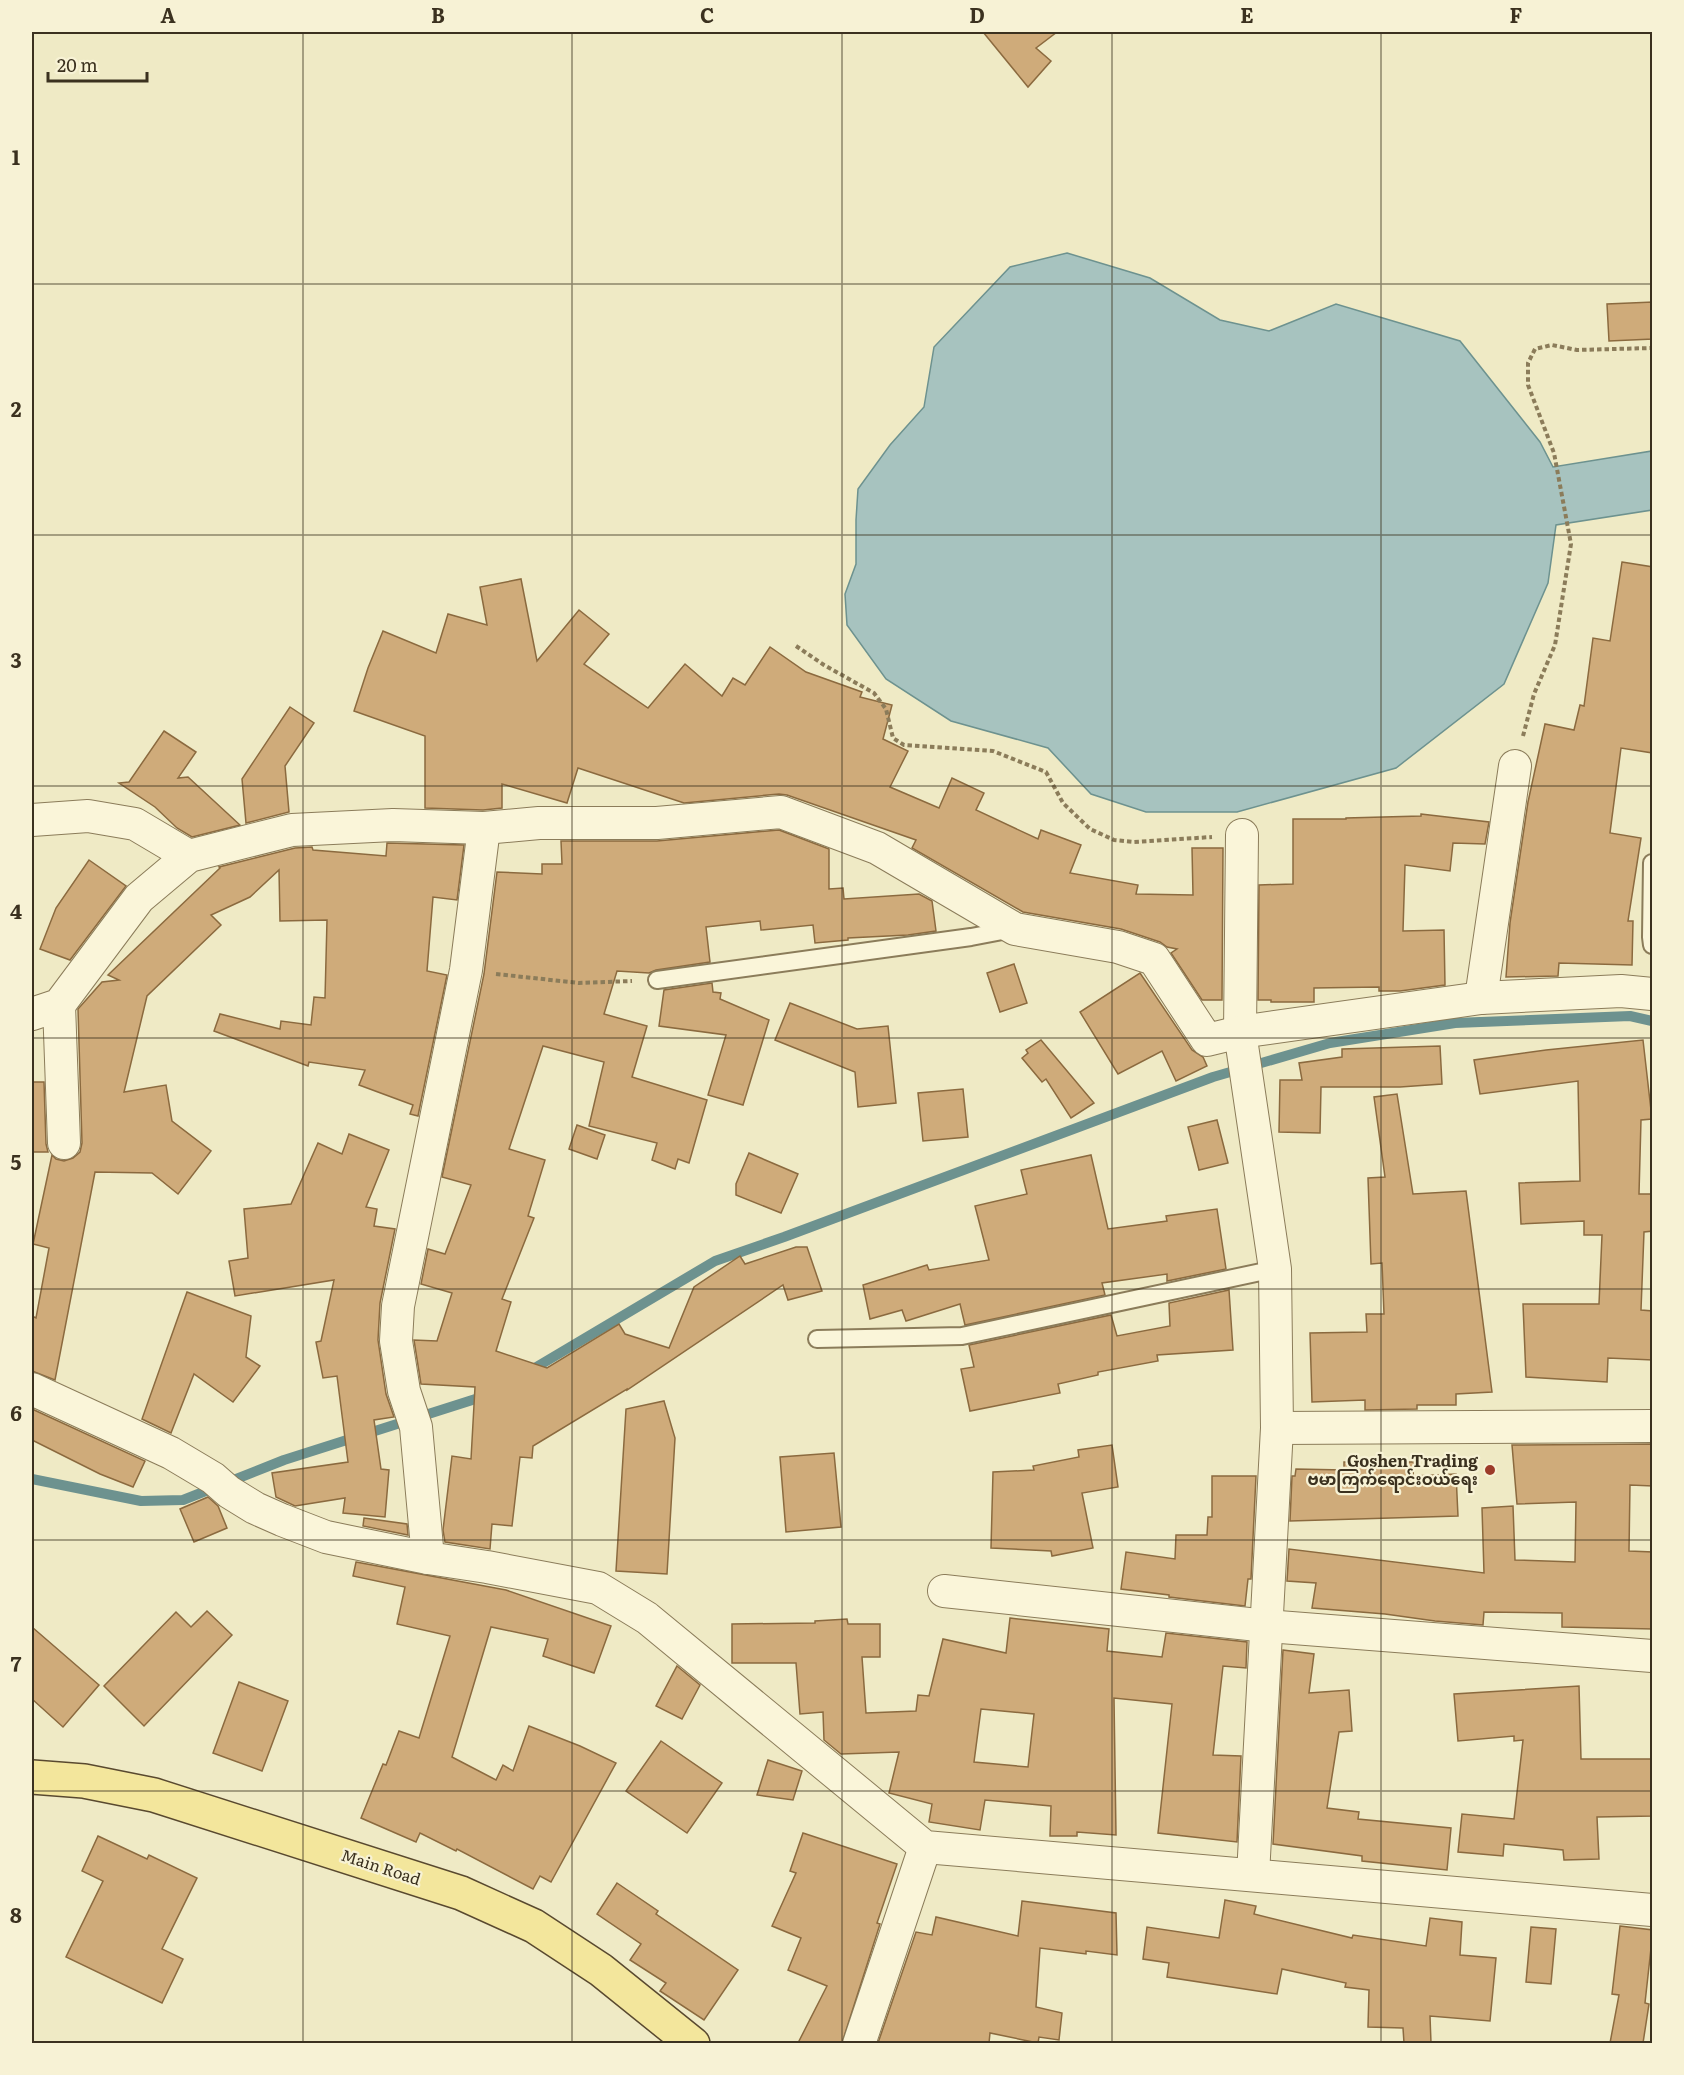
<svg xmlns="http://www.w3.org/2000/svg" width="1684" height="2075" font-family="Literata,'Noto Sans Myanmar',serif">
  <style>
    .water { fill: #a7c3bf; stroke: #6d928f; stroke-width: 1.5 }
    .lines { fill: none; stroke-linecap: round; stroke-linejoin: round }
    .stream { stroke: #6d928f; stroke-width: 10 }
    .building { fill: #cfab7a; stroke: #8b6a3f; stroke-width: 1.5; fill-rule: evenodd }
    .lane-casing { stroke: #8b7c5a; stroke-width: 20 }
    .street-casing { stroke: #8b7c5a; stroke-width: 34 }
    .primary-casing { stroke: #59492f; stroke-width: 36 }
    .path { stroke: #8b7c5a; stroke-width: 4; stroke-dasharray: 4.5 3; stroke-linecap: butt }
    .lane { stroke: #faf5d9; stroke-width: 16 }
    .street { stroke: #faf5d9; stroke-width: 32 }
    .primary { stroke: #f3e69c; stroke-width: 33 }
    .grid { fill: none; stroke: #3b311f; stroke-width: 1.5; stroke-opacity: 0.55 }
    .poi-dot { fill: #9c3b29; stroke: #f7f2d5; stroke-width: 2 }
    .labels { text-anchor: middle; stroke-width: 4.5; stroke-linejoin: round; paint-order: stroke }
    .poi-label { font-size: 16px; font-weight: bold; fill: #3b311f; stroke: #f7f2d5; text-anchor: end }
    .street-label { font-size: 16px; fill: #3b311f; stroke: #f7f2d5 }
    .neatline { fill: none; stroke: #3b311f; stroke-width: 2 }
    .grid-label { font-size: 20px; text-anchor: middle; font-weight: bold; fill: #3b311f }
  </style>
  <rect width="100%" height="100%" fill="#efeac5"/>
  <!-- water -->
  <path class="water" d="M1067 253 1150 278 1220 320 1269 331 1336 304 1460 341 1540 442 1553 467 1652 451V510L1556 525 1548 583 1504 684 1396 768 1237 812H1146L1091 794 1048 748 951 721 886 679 847 625 845 594 856 564V520L858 489 890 445 924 407 934 347 1010 267Z"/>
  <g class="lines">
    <!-- stream -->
    <g class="stream">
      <path d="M528 1372 715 1261 784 1237 1213 1077 1330 1043 1455 1023 1630 1016 1652 1021"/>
      <path d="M32 1479 141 1501 183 1500 284 1460 488 1395"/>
    </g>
  </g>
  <!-- building -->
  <g class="building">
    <path d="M983 32H1057L1036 48 1051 61 1028 87Z"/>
    <path d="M1653 302V339L1609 341 1607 304Z"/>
    <path d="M1622 562 1653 567V753L1621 748 1610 833 1641 838 1628 921H1633L1632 965 1559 963 1558 976 1506 977 1510 923 1528 802 1545 724 1574 730 1580 705 1584 706 1593 638 1610 641Z"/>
    <path d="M521 579 537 661 579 610 609 634 584 664 648 708 685 664 722 696 733 678 745 685 770 647 806 672 862 692 860 697 892 705 883 739 908 751 890 787 939 808 952 778 984 793 976 810 1038 839 1041 830 1081 845 1070 873 1138 885 1136 894 1193 895 1192 848H1223L1222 1000H1202L1171 953 1177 949 1167 947 1160 942 1121 929 1023 912 912 848 916 840 787 795 779 794 684 803 578 768 567 803 502 784V808L483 810 425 808V736L354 711 368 668 383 631 436 653 448 614 487 625 480 587Z"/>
    <path d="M290 707 314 723 285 766 289 812 246 823 242 779Z"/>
    <path d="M164 731 196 752 178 778 188 777 240 825 192 837 177 828 155 807 119 783 129 782Z"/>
    <path d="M1421 814 1489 822 1485 844 1453 843 1450 871 1405 865 1403 931 1444 930 1445 985 1400 991H1379V987L1314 988V1002H1271V1000H1258L1259 885 1293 884V819H1346V818L1421 816Z"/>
    <path d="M779 830 829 849V889L843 888 844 899 919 894 932 901 936 931 908 935 848 938V940L815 943 813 925 761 930 760 921 706 927 710 962 656 970 649 973 617 971 604 1014 647 1026 632 1077 707 1100 689 1163 678 1159 675 1169 652 1160 657 1143 589 1126 604 1062 543 1046 509 1149 545 1160 528 1216 534 1218 502 1299 511 1302 496 1351 547 1368 619 1324 625 1334 669 1348 694 1287 740 1256 745 1264 796 1247H807L822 1291 788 1300 783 1285 627 1390V1389L533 1446 532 1458 520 1457 512 1526 492 1524 490 1549 445 1542 443 1530 452 1456 471 1459 475 1387 421 1384 414 1340 437 1341 452 1293 421 1284 428 1249 445 1254 471 1185 442 1177 484 974 497 872 542 874V864H562L561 841H657Z"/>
    <path d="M387 843 464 845 457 900 433 897 427 971 447 975 418 1116 410 1114 413 1105 359 1085 365 1070 309 1062 308 1066 214 1031 220 1014 280 1029 281 1021 311 1025 314 997 325 998 327 920 280 921 279 870 250 897 211 915 221 925 147 996 124 1092 166 1085 172 1121 211 1151 178 1194 152 1173 95 1172 55 1380 32 1371V1316L36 1318 49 1248 33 1244 52 1155 56 1159 64 1161 73 1158 80 1152 82 1143 78 1009 102 982 119 980 108 975 220 868 219 867 295 848 312 847 313 850 386 856Z"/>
    <path d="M89 860 126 886 70 960 40 949 56 908Z"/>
    <path d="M1014 964 1027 1003 1000 1012 987 973Z"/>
    <path d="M1140 973 1192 1050 1203 1057 1207 1066 1176 1081 1162 1051 1118 1074 1080 1012Z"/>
    <path d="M712 983 713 992 721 993 720 999 769 1020 743 1105 708 1095 726 1035 659 1026 664 990Z"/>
    <path d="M790 1003 857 1029 888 1026 896 1103 858 1107 855 1072 775 1040Z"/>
    <path d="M1041 1040 1094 1103 1071 1118 1046 1079 1042 1082 1022 1058 1028 1053 1026 1050Z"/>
    <path d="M1643 1040 1652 1119 1641 1120 1639 1194H1653V1231L1644 1232 1641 1310 1653 1311V1360L1608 1358 1607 1382 1526 1377 1523 1304H1599L1602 1235H1584V1221L1521 1224 1519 1183 1580 1181 1578 1081 1480 1094 1474 1060 1546 1050Z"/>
    <path d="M1440 1046 1442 1084 1400 1087H1321L1320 1133 1279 1132 1280 1080H1302L1299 1063 1342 1057V1049Z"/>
    <path d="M32 1082H44L46 1144 48 1152H32Z"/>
    <path d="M963 1089 968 1137 923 1141 918 1093Z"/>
    <path d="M1397 1094 1413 1194 1466 1191 1492 1392 1456 1394V1405H1417V1409L1365 1410V1400L1312 1402 1310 1333 1367 1332 1366 1314H1384L1382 1263 1371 1264 1368 1178 1385 1177 1374 1097Z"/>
    <path d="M1217 1120 1228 1163 1199 1170 1188 1127Z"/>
    <path d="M577 1125 605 1135 597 1159 569 1149Z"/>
    <path d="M349 1134 389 1150 366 1207 377 1209 374 1226 395 1229 380 1303 378 1340 386 1394 394 1417 374 1420 381 1469 389 1470 385 1517 343 1513 345 1498 295 1506 276 1497 272 1473 348 1462 337 1376 323 1378 316 1342 321 1341 334 1280 235 1296 229 1261 248 1258 244 1209 291 1204 318 1143 342 1154Z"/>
    <path d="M749 1153 798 1174 781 1213 736 1195V1184Z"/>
    <path d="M1091 1155 1108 1229 1167 1221 1166 1216 1217 1209 1226 1269 1167 1281V1274L1102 1283 1105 1295 965 1325 960 1304 906 1321 902 1310 870 1319 863 1285 927 1265 929 1270 989 1260 975 1206 1027 1194 1021 1170Z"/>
    <path d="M1229 1290 1233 1350 1157 1355 1158 1361 1098 1372V1375L1058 1384 1060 1393 970 1411 961 1369 974 1367 969 1345 1111 1315 1117 1336 1170 1326 1169 1303Z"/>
    <path d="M187 1292 251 1316 246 1357 260 1366 233 1402 194 1374 171 1433 142 1419Z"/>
    <path d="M664 1401 675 1438 667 1574 616 1571 626 1409Z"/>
    <path d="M32 1409 145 1461 133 1487 100 1474 32 1440Z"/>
    <path d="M1653 1444V1486L1630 1485 1629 1551 1653 1552V1629L1562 1627V1613L1484 1612 1483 1625 1435 1621 1385 1614 1312 1608 1316 1583 1287 1581 1289 1549 1484 1573 1482 1508 1513 1506 1515 1560 1575 1562 1576 1502 1517 1504 1512 1445Z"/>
    <path d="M1112 1445 1118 1487 1082 1493 1093 1548 1052 1556 1051 1551 991 1548 993 1472 1034 1470 1033 1466 1079 1457 1078 1450Z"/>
    <path d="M834 1453 841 1527 786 1532 780 1457Z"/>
    <path d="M1344 1462H1414L1413 1476 1456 1474 1458 1516 1290 1521 1292 1476H1295L1296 1469 1344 1470Z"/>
    <path d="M1212 1476H1256L1251 1579H1248L1245 1606 1169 1597V1595L1121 1589 1126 1552 1175 1559 1176 1535H1207L1208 1517H1212Z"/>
    <path d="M208 1497 218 1506 227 1528 194 1542 180 1509Z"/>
    <path d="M364 1518 407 1524 408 1535 363 1526Z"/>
    <path d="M356 1562 506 1590 611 1626 594 1673 543 1656 548 1639 491 1627 452 1757 496 1780 503 1765 513 1771 529 1726 580 1746 616 1763 551 1882 540 1876 533 1889 457 1849 456 1851 420 1833 416 1842 361 1818 383 1764 386 1765 399 1731 419 1738 450 1636 397 1624 405 1587 353 1576Z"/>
    <path d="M207 1611 232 1635 144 1726 104 1686 176 1612 191 1627Z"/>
    <path d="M1010 1618 1109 1629 1107 1651 1162 1657 1166 1633 1247 1642 1246 1668 1223 1666 1213 1755 1241 1756 1237 1842 1158 1833 1172 1704 1114 1698 1116 1835 1077 1832V1836H1050L1051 1806 985 1800 980 1830 929 1822 932 1804 889 1793 899 1752 841 1754 824 1740 823 1712 800 1714 796 1663H732V1624L815 1623V1621L847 1619 848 1624H880V1657H862L866 1713 916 1711 918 1695 929 1696 943 1639 1006 1653ZM981 1709 1034 1714 1028 1767 974 1762Z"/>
    <path d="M32 1627 99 1685 63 1727 32 1699Z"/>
    <path d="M1283 1650 1314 1654 1309 1693 1349 1690 1352 1731 1339 1732 1327 1808 1359 1812 1358 1819 1451 1828 1447 1870 1362 1861V1856L1273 1844Z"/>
    <path d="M677 1666 700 1685 682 1719 656 1706Z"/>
    <path d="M239 1682 288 1701 262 1771 213 1753Z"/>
    <path d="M1579 1686 1581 1759H1653V1816L1597 1817 1599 1859 1564 1860 1563 1850 1504 1844 1503 1856 1458 1852 1462 1814 1514 1819 1523 1740 1514 1741V1736L1458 1741 1454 1694Z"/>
    <path d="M661 1741 722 1783 687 1833 626 1791Z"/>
    <path d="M768 1760 802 1771 793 1800 757 1795Z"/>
    <path d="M803 1833 897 1864 877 1923 880 1924 842 2043H798L827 1986 788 1970 801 1938 772 1926 796 1873 790 1871Z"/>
    <path d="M98 1836 147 1859 149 1855 197 1878 162 1949 183 1959 162 2003 66 1957 103 1881 82 1871Z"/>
    <path d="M617 1883 658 1911 656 1914 738 1970 704 2020 660 1991 666 1983 630 1960 641 1944 597 1914Z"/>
    <path d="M1225 1900 1256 1906 1254 1914 1352 1938 1353 1935 1426 1946 1430 1918 1462 1922 1460 1955 1496 1958 1490 2021 1430 2016 1431 2043H1404L1403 2028 1368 2027 1369 1990 1345 1987 1346 1983 1282 1969 1277 1994 1167 1977 1169 1963 1143 1959 1147 1927 1219 1938Z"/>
    <path d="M1022 1901 1116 1913 1117 1955 1086 1951V1954L1040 1948 1036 2007 1062 2013 1059 2040 1039 2037 1038 2043 990 2033 989 2043H878L916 1932 932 1935 936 1917 1018 1936Z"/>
    <path d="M1620 1926 1653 1930 1645 2003 1649 2004 1643 2043H1610L1619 1995 1612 1994Z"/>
    <path d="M1531 1927 1556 1929 1551 1984 1526 1982Z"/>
  </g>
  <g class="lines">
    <defs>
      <g id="lane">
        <path d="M1652 863 1651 937 1652 945"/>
        <path d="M657 980 971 937 1013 929"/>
        <path d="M817 1339 962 1336 1275 1269"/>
      </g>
      <g id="street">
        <path d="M32 820 88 816 135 824 189 856"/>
        <path d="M1242 835 1240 1032 1275 1269 1277 1428 1253 1875"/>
        <path d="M1481 998 1515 766"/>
        <path d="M59 1005 64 1143"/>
        <path d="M32 1014 59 1005 139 898 189 856 292 830 393 825 484 828 539 823H657L781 812 877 848 1015 929 1118 947 1154 959 1207 1040 1240 1032 1481 998 1621 991 1652 994"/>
        <path d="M32 1389 171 1453 213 1478 229 1492 255 1508 282 1520 326 1537 428 1558 487 1567 598 1588 647 1618 925 1847 1652 1910"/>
        <path d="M1277 1428 1652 1426"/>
        <path d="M428 1558 416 1427 404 1391 396 1341 398 1306 466 970 484 828"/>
        <path d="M944 1591 1267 1626 1652 1656"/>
        <path d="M859 2044 925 1847"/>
      </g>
      <path id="primary" d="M32 1777 84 1781 154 1795 461 1893 534 1926 601 1970 693 2044"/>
    </defs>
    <!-- lane casing -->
    <use href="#lane" class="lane-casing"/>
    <!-- street casing -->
    <use href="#street" class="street-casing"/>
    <!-- primary casing -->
    <use href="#primary" class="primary-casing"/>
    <!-- path -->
    <g class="path">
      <path d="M796 646 824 665 874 693 886 709 893 738 904 745 993 751 1046 772 1063 803 1090 829 1114 840 1134 842 1212 837"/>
      <path d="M1523 736 1534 694 1555 645 1571 544 1554 453 1528 385V363L1535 349 1552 345 1577 350 1652 348"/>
      <path d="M496 974 579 983 632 981"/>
    </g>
    <!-- lane -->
    <use href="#lane" class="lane"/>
    <!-- street -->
    <use href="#street" class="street"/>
    <!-- primary -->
    <use href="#primary" class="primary"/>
  </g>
  <!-- grid -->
  <path class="grid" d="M303 32V2044M572 32V2044M842 32V2044M1112 32V2044M1381 32V2044M32 284H1652M32 535H1652M32 786H1652M32 1038H1652M32 1289H1652M32 1540H1652M32 1791H1652"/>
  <!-- markers -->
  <circle class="poi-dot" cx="1490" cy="1470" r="6"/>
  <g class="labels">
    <!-- poi labels -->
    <g class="poi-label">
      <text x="1478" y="1467">Goshen Trading<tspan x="1478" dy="18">ဗမာကြက်ရောင်းဝယ်ရေး</tspan></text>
    </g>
    <!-- street labels -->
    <g class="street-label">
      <text transform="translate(381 1867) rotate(18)" y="6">Main Road</text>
    </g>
  </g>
  <!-- border -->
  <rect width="1684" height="2075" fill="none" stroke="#f7f2d5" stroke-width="66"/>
  <!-- scale -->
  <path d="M48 72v9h99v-9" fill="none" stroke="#3b311f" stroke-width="3"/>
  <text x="57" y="72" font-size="18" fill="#3b311f" stroke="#f7f2d5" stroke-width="4.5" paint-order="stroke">20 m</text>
  <rect x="33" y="33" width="1618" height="2009" class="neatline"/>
  <g class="grid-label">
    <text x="168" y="23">A</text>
    <text x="438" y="23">B</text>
    <text x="707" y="23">C</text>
    <text x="977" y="23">D</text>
    <text x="1247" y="23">E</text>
    <text x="1516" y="23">F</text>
    <text x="16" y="165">1</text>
    <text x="16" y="417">2</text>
    <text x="16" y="668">3</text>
    <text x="16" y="919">4</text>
    <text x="16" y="1170">5</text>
    <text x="16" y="1421">6</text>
    <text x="16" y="1672">7</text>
    <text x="16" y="1923">8</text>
  </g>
</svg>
